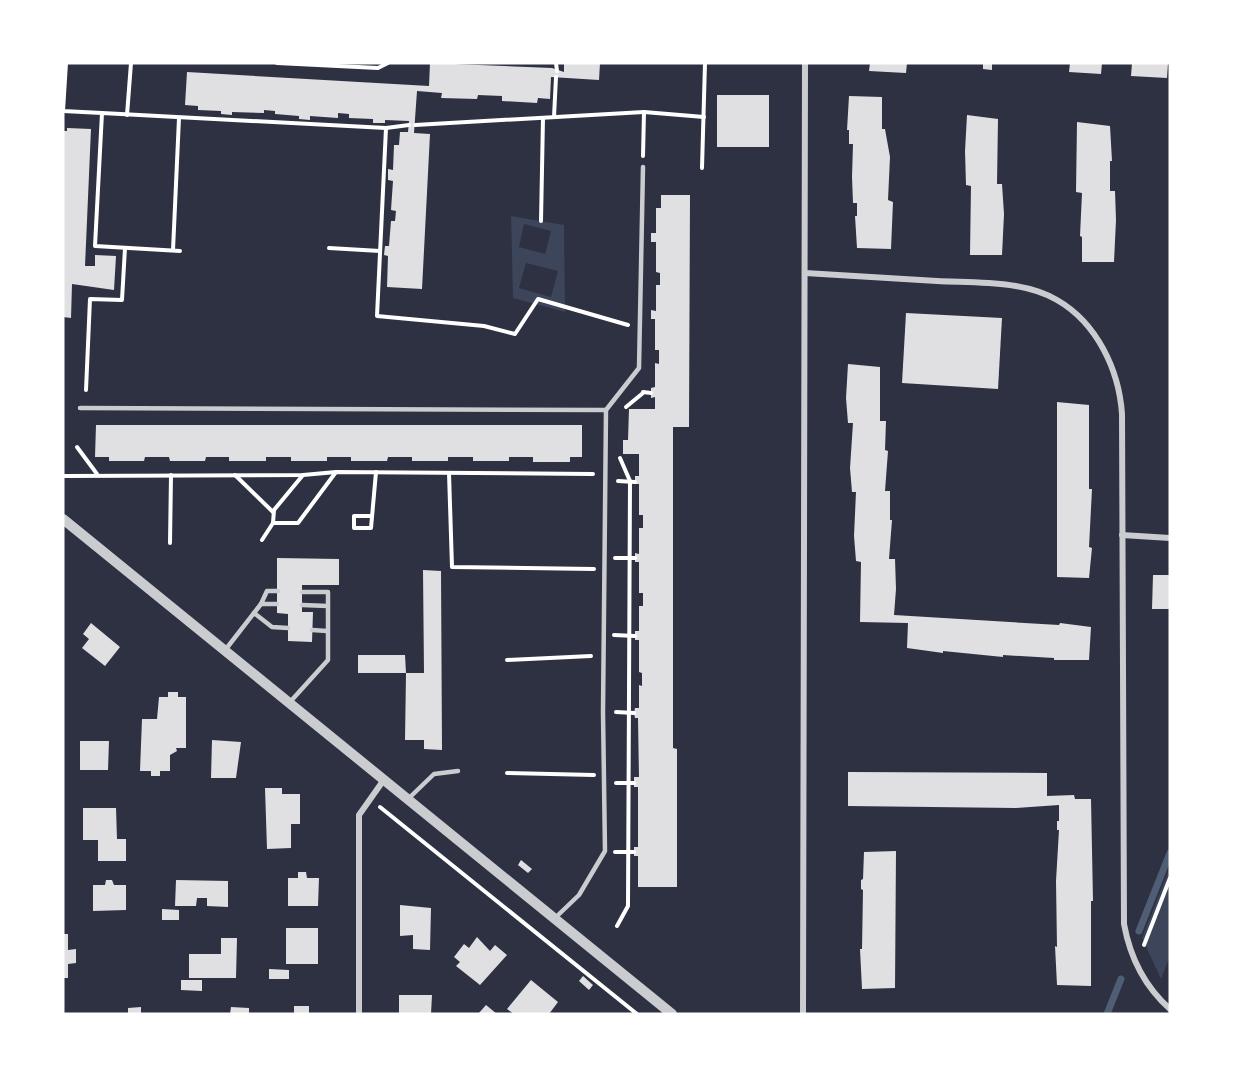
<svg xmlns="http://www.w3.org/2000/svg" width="1233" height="1077" font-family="'DM Sans',sans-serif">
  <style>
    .green { fill: #3c4559; fill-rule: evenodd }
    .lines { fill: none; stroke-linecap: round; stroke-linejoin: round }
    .stream { stroke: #4f5d75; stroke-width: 7 }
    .building { fill: #e0e0e3 }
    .path { stroke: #fff; stroke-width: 4 }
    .service { stroke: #caccd0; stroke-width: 4.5 }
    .minor { stroke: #caccd0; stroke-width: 6 }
    .tertiary { stroke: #caccd0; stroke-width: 10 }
  </style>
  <rect width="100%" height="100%" fill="#2d3142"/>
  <!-- green -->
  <g class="green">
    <path d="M511 216 564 225 565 312 513 298ZM524 224 551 231 545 254 519 247ZM526 263 558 271 551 297 519 288Z"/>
    <path d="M1170 867V956L1161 979 1142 938Z"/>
  </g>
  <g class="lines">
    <!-- stream -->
    <g class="stream">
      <path d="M1139 931 1170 853"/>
      <path d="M1107 1014 1121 979"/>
    </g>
  </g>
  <!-- building -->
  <g class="building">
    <path d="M430 63 552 68 564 72V63H600L599 80 551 77 550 99 538 98 537 103 502 101V96L478 95 477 99 441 98 442 93 417 91 414 133 430 134 422 289 387 287 388 256 384 255 385 246H389L391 221H395L396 211 391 210 393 181 388 180V169L393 170 394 145H399L400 132H408L409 121 385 120V123H373V119L349 118V114L338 113V118L310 116V120L299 119V116L275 114V111L264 110V113L232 112V115L221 114V111L198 110V106L185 105 187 72 429 86Z"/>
    <path d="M870 63H907L906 73 869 71Z"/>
    <path d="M983 63H992V70L983 69Z"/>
    <path d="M1070 63H1102L1101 74 1069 72Z"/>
    <path d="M1132 63H1168L1167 78 1131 76Z"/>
    <rect x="717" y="95" width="52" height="52"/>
    <path d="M849 96 882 97V129H885L890 157 888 200 893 202 891 249 857 248 855 216H857V203H853L852 177 853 144H849V130H847Z"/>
    <path d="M967 115 998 119 997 184H1002L1004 214 1002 255H970L971 186 966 185 965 151Z"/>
    <path d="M1077 122 1110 126 1112 161H1110V191H1115L1116 220 1114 262H1082V237L1080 236 1082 193 1076 192Z"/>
    <path d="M67 128 91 129 85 266H95V255L116 256 114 290 72 284 71 318 63 317V131H67Z"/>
    <path d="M661 195H690L689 427H673V748L677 749V887H638V856H634V847H638V787H634V777H639L638 718H635L634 713 635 708H639V685L642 686V673L639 672V640H635V631H639V606H643V593H639V562H635V553L639 554V528H643V515H639V484H635V476H639V454H623V440H628L629 409H655V397L651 398V388L655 387V363L659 364V350H655V319H651V310L656 311V285H660V273L656 272V242H651V233H656V208H661Z"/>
    <path d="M906 313 1002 318 998 389 902 383Z"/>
    <path d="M848 364 880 367V421H886L885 450 888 451 885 491H890V520H892L889 559H895L896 589 894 615 1059 625 1060 623 1091 627 1089 660H1054V658L1003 655V657L943 651V653L907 648 908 623 860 622 861 562 856 561 854 536 856 492H852L850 468 853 423H848L846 398Z"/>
    <path d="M1057 402 1089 405V489H1092L1089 547 1092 548 1089 578 1057 577Z"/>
    <path d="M96 425H582V457H570V462H533V457H509V461H473V457H448V461H412V457H388L387 461H351V457H327V461H291V457H266V461H229V457H206L205 461H170L169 457H145L144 461H109V457H95Z"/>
    <path d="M277 558 339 559V585H302V612H313L312 642 288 641V614L277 613Z"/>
    <path d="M423 570 441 571 442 750 424 749V740H405L406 673H358V655H405L406 673H424Z"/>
    <path d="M1153 575H1170V609H1152Z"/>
    <path d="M91 623 120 647 105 666 82 648 89 639 83 634Z"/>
    <path d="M168 692H178V697H186V748H176L177 751 170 755V771H160V776H151V771H140L142 719H157L159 697H168Z"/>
    <path d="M212 740 241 742 236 778H211Z"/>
    <path d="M80 741H109L108 770H80Z"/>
    <path d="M848 772 1047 773V796L1074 795 1075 799H1091L1093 901H1091V986L1057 985 1055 946 1057 947 1056 881 1059 830H1057V821H1059V805L1016 808 848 806Z"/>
    <path d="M265 788H282V794H300V824H291V848L267 849Z"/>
    <path d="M83 808H116L117 839H126V861H98V840H83Z"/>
    <path d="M896 851 895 988 862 989 860 949H862L863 890 861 889V880L863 879 864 852Z"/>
    <path d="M521 860 532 869 528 873 518 865Z"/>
    <path d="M298 872H306L307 878H319L318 906H288V878H298Z"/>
    <path d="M106 880H112L114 885H126V910L93 911V885H105Z"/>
    <path d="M176 880 228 881V907L207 906V898H197L196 906H175Z"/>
    <path d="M400 905 431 908 430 950 413 949V935L400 936Z"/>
    <path d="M162 909 179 910V920H162Z"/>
    <rect x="286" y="928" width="32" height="36"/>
    <path d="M63 934H68V950L76 949V963L68 964V978H63Z"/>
    <path d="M477 937 490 951 495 945 507 955 480 985 456 966 460 962 454 957 464 944 469 948Z"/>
    <path d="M221 938H237L236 978H189V954H221Z"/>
    <path d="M269 969 289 970V979H269Z"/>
    <path d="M583 976 593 985 589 990 579 981Z"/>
    <path d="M181 980H202V991L181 990Z"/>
    <path d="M531 980 558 1002 549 1014H514L507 1009Z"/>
    <path d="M399 995H432L431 1014H399Z"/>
    <path d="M486 1005 497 1014H478Z"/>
    <rect x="294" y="1006" width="15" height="8"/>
    <path d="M141 1007V1014H128V1008Z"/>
    <path d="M231 1007 249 1008V1014H230Z"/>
  </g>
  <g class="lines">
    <!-- path -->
    <g class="path">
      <path d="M66 63 63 111 102 113"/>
      <path d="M277 63 378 68 388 63"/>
      <path d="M556 63 557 71"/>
      <path d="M127 115 131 63"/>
      <path d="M554 117 556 77"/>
      <path d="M415 125 644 112"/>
      <path d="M386 128 409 125"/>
      <path d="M643 156 644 112 704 117"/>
      <path d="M702 168 705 63"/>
      <path d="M541 221 543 118"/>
      <path d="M329 248 380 251"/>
      <path d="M173 250 179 118"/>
      <path d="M180 251 95 246 102 113 386 128 377 316 484 326 515 334 538 299 628 325"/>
      <path d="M86 390 90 299 122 300 125 248"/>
      <path d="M643 392 651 393"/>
      <path d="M626 407 643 393"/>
      <path d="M77 447 97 474"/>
      <path d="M449 473 452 567 594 569"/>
      <path d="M235 475 273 512"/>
      <path d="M63 476 303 475 336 472 593 474"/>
      <path d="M618 481 635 482"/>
      <path d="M371 516H354V528H371L376 472"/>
      <path d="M273 523 274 510 303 475"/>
      <path d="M262 540 273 523H298L336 472"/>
      <path d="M170 543 171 475"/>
      <path d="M615 558H635"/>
      <path d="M614 635 635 636"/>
      <path d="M507 660 591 656"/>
      <path d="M616 712 634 713"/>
      <path d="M507 773 594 775"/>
      <path d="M616 783H634"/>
      <path d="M380 807 637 1014"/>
      <path d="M615 852H634"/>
      <path d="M617 926 628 906 630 481 620 458"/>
      <path d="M1144 945 1170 878"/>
    </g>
    <!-- service -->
    <g class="service">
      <path d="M80 408 606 410"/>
      <path d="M277 604H261L267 591H278"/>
      <path d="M302 605 328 606"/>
      <path d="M254 613 272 627 288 628"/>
      <path d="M312 630 327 631"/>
      <path d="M226 649 261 604"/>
      <path d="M290 702 328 660V592H302"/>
      <path d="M408 799 434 774 458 771"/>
      <path d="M555 918 579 895 605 851 603 712 606 410 639 368 643 167"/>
    </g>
    <!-- minor -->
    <g class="minor">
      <path d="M805 273C849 276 893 278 937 281 975 283 1023 280 1057 300 1097 323 1119 370 1122 414L1124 924C1130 957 1144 986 1170 1009"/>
      <path d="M1122 535 1170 538"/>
      <path d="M359 1014V815L383 781"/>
      <path d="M803 1014 805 63"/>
    </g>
    <!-- tertiary -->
    <path class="tertiary" d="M63 519 672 1014"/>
  </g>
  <!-- border -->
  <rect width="1233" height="1077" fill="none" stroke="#ffffff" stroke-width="129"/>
</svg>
